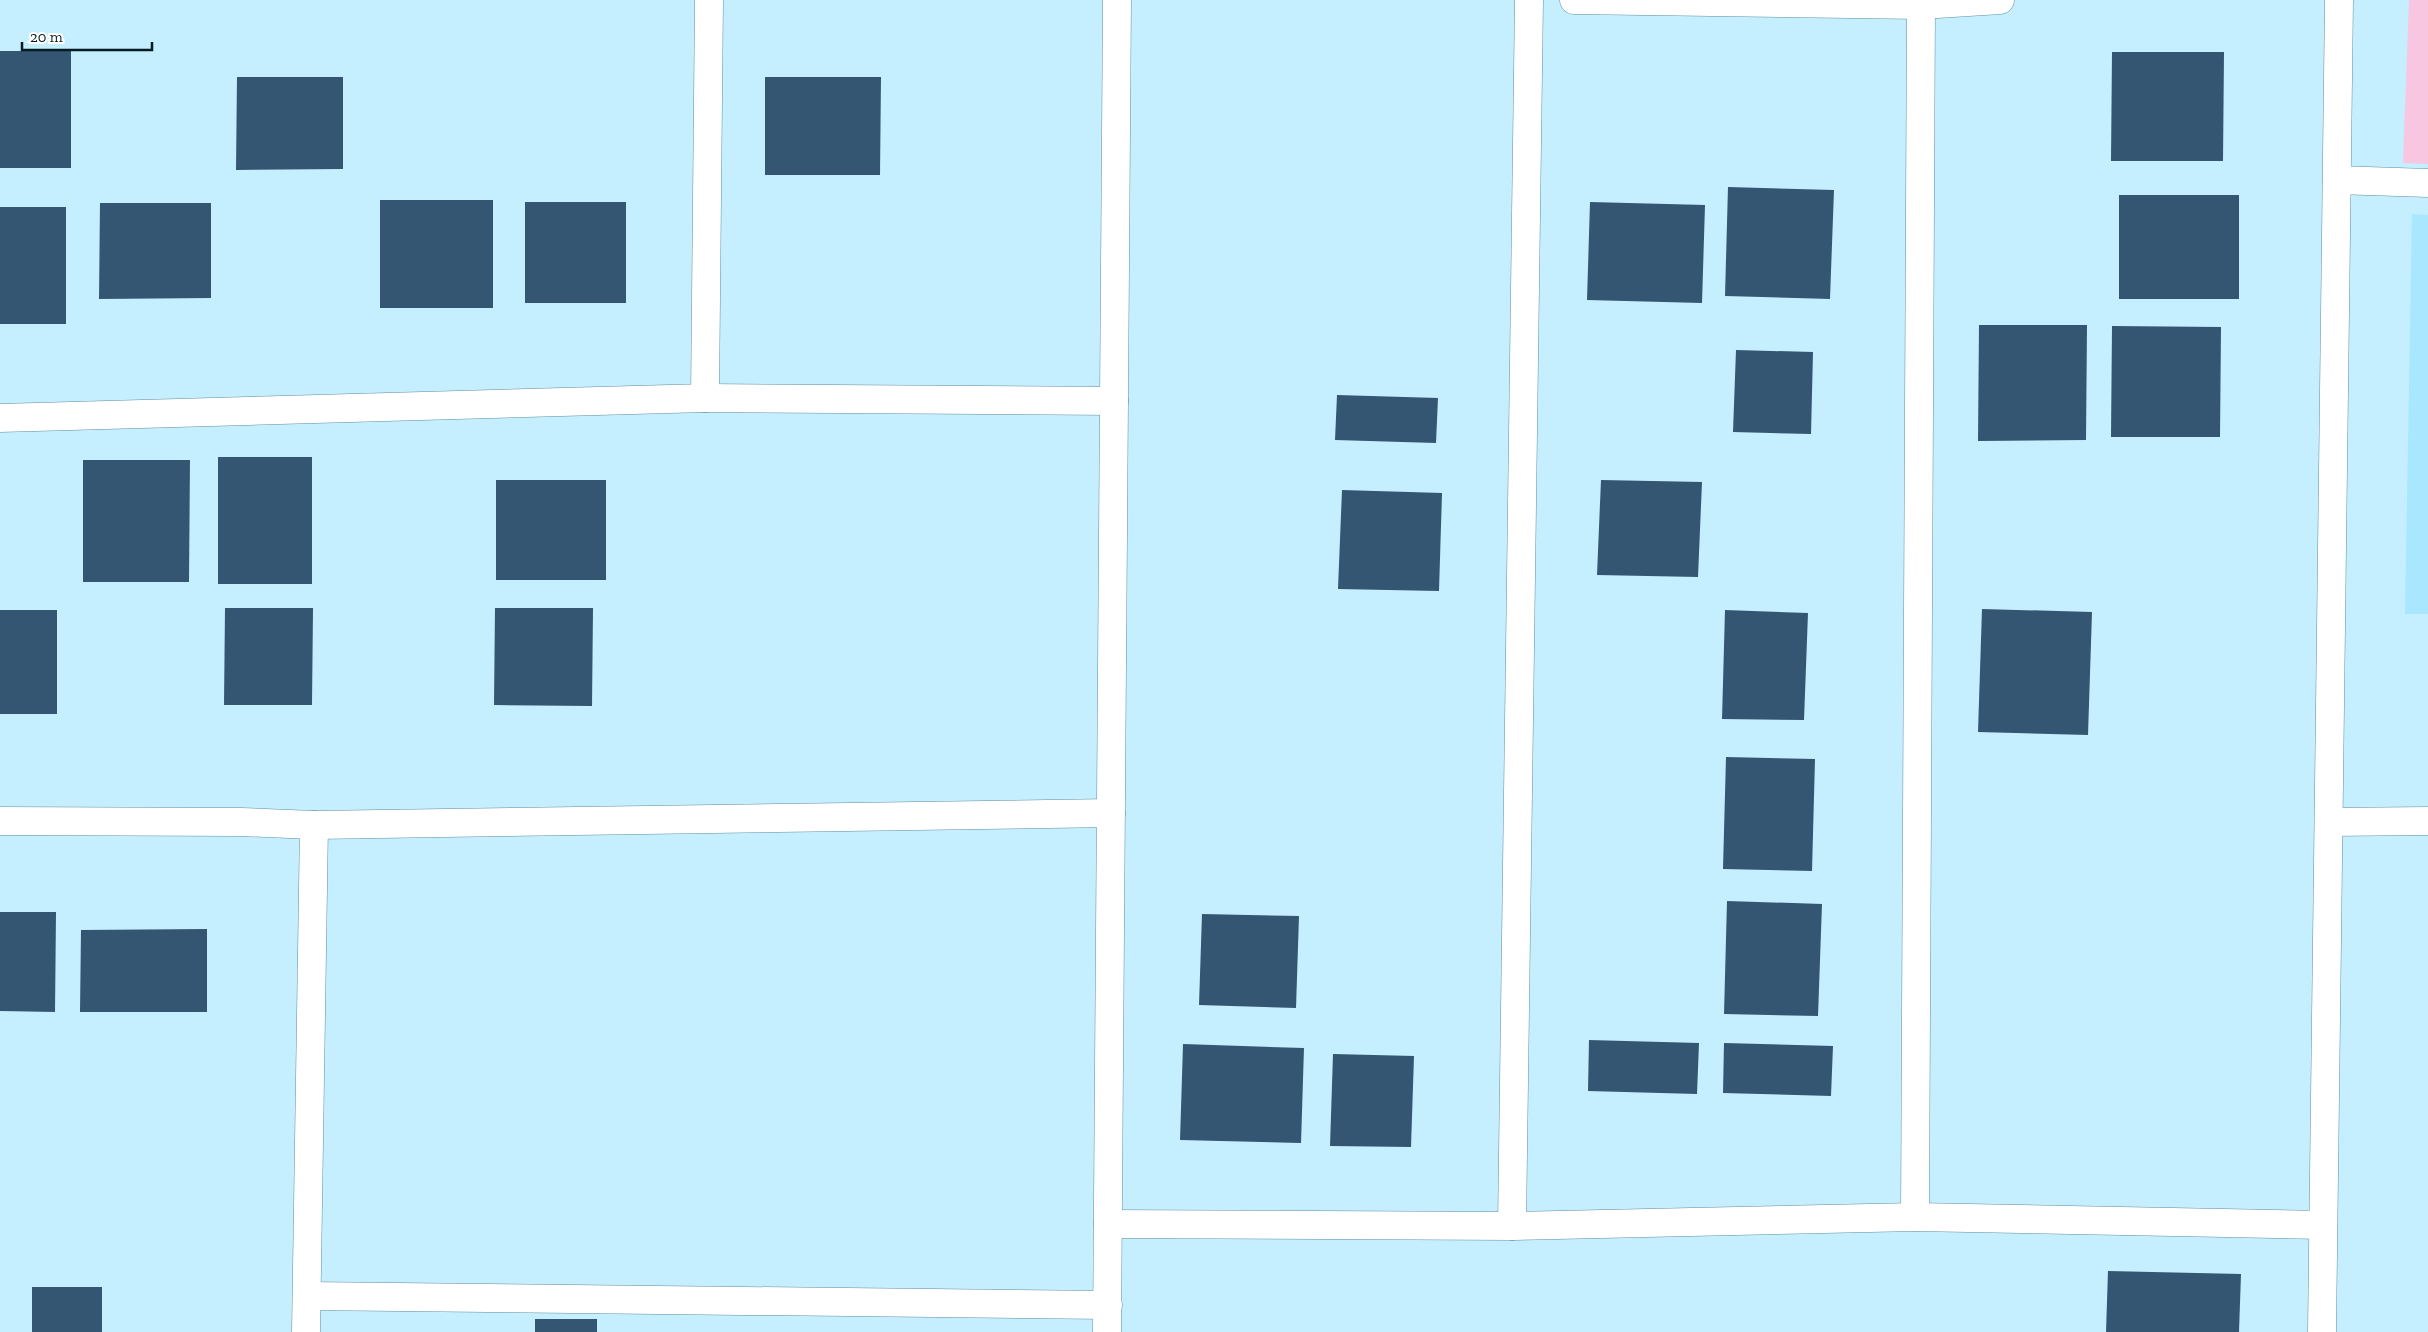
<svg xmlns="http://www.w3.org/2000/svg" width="2428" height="1332" font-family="'Zilla Slab',serif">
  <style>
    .built { fill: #a9e7ff }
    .green { fill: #f8c6e1 }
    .building { fill: #355672 }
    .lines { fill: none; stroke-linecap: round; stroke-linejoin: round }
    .minor-casing { stroke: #5f90a4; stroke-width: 29 }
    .minor { stroke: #fff; stroke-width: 28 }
  </style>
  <rect width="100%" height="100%" fill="#c5eefe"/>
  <!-- built -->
  <path class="built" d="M2412 214 2428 215V614H2405Z"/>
  <!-- green -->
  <path class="green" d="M2409 0H2428V164L2403 163Z"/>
  <!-- building -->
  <g class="building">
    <rect x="0" y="51" width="71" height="117"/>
    <path d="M2112 52H2224L2223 161H2111Z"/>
    <path d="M237 77H343V169L236 170Z"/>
    <path d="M765 77H881L880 175H765Z"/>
    <path d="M1728 187 1834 190 1830 299 1725 296Z"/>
    <rect x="2119" y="195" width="120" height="104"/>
    <rect x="380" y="200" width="113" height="108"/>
    <rect x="525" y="202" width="101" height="101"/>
    <path d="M1590 202 1705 205 1702 303 1587 300Z"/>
    <path d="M100 203H211V298L99 299Z"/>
    <rect x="0" y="207" width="66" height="117"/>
    <path d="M1979 325H2087L2086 440 1978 441Z"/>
    <path d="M2112 326 2221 327 2220 437H2111Z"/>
    <path d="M1736 350 1813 352 1811 434 1733 432Z"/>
    <path d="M1337 395 1438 398 1436 443 1335 440Z"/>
    <rect x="218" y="457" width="94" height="127"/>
    <path d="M83 460H190L189 582H83Z"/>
    <rect x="496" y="480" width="110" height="100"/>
    <path d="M1601 480 1702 482 1698 577 1597 575Z"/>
    <path d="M1342 490 1442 493 1439 591 1338 589Z"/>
    <path d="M225 608H313L312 705H224Z"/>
    <path d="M495 608H593L592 706 494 705Z"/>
    <path d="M1982 609 2092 612 2088 735 1978 732Z"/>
    <rect x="0" y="610" width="57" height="104"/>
    <path d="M1725 610 1808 613 1804 720 1722 719Z"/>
    <path d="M1726 757 1815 759 1812 871 1723 869Z"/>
    <path d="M1727 901 1822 904 1818 1016 1724 1014Z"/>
    <path d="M0 912H56L55 1012 0 1011Z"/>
    <path d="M1202 914 1299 916 1296 1008 1199 1005Z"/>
    <path d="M207 929V1012H80L81 930Z"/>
    <path d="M1589 1040 1699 1043 1697 1094 1588 1091Z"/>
    <path d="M1724 1043 1833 1046 1831 1096 1723 1093Z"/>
    <path d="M1183 1044 1304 1048 1301 1143 1180 1140Z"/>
    <path d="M1333 1054 1414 1056 1411 1147 1330 1146Z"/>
    <path d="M2108 1271 2241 1274 2239 1332H2106Z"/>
    <rect x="32" y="1287" width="70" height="45"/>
    <rect x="535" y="1319" width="62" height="13"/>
  </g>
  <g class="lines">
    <defs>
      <g id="minor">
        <path d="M1529 0 1512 1226 1915 1217 2323 1225"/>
        <path d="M1574 0 1921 5 2000 0"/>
        <path d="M2337 180 2428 183"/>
        <path d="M705 398 1114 401"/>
        <path d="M0 418 705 398 709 0"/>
        <path d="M0 821 241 822 314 825 306 1332"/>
        <path d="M2329 822 2428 821"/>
        <path d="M314 825 1111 813"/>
        <path d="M1915 1217 1921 5"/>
        <path d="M1108 1224 1512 1226"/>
        <path d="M307 1296 1108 1305"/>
        <path d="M1107 1332 1117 0"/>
        <path d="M2322 1332 2339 0"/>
      </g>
    </defs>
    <!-- minor casing -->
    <use href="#minor" class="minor-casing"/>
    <!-- minor -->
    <use href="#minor" class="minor"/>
  </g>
  <!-- scale -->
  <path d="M22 42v8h130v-8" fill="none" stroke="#061b22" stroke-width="2.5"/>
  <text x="30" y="42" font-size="15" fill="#061b22" stroke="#ffffff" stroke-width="4" paint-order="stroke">20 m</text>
</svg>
